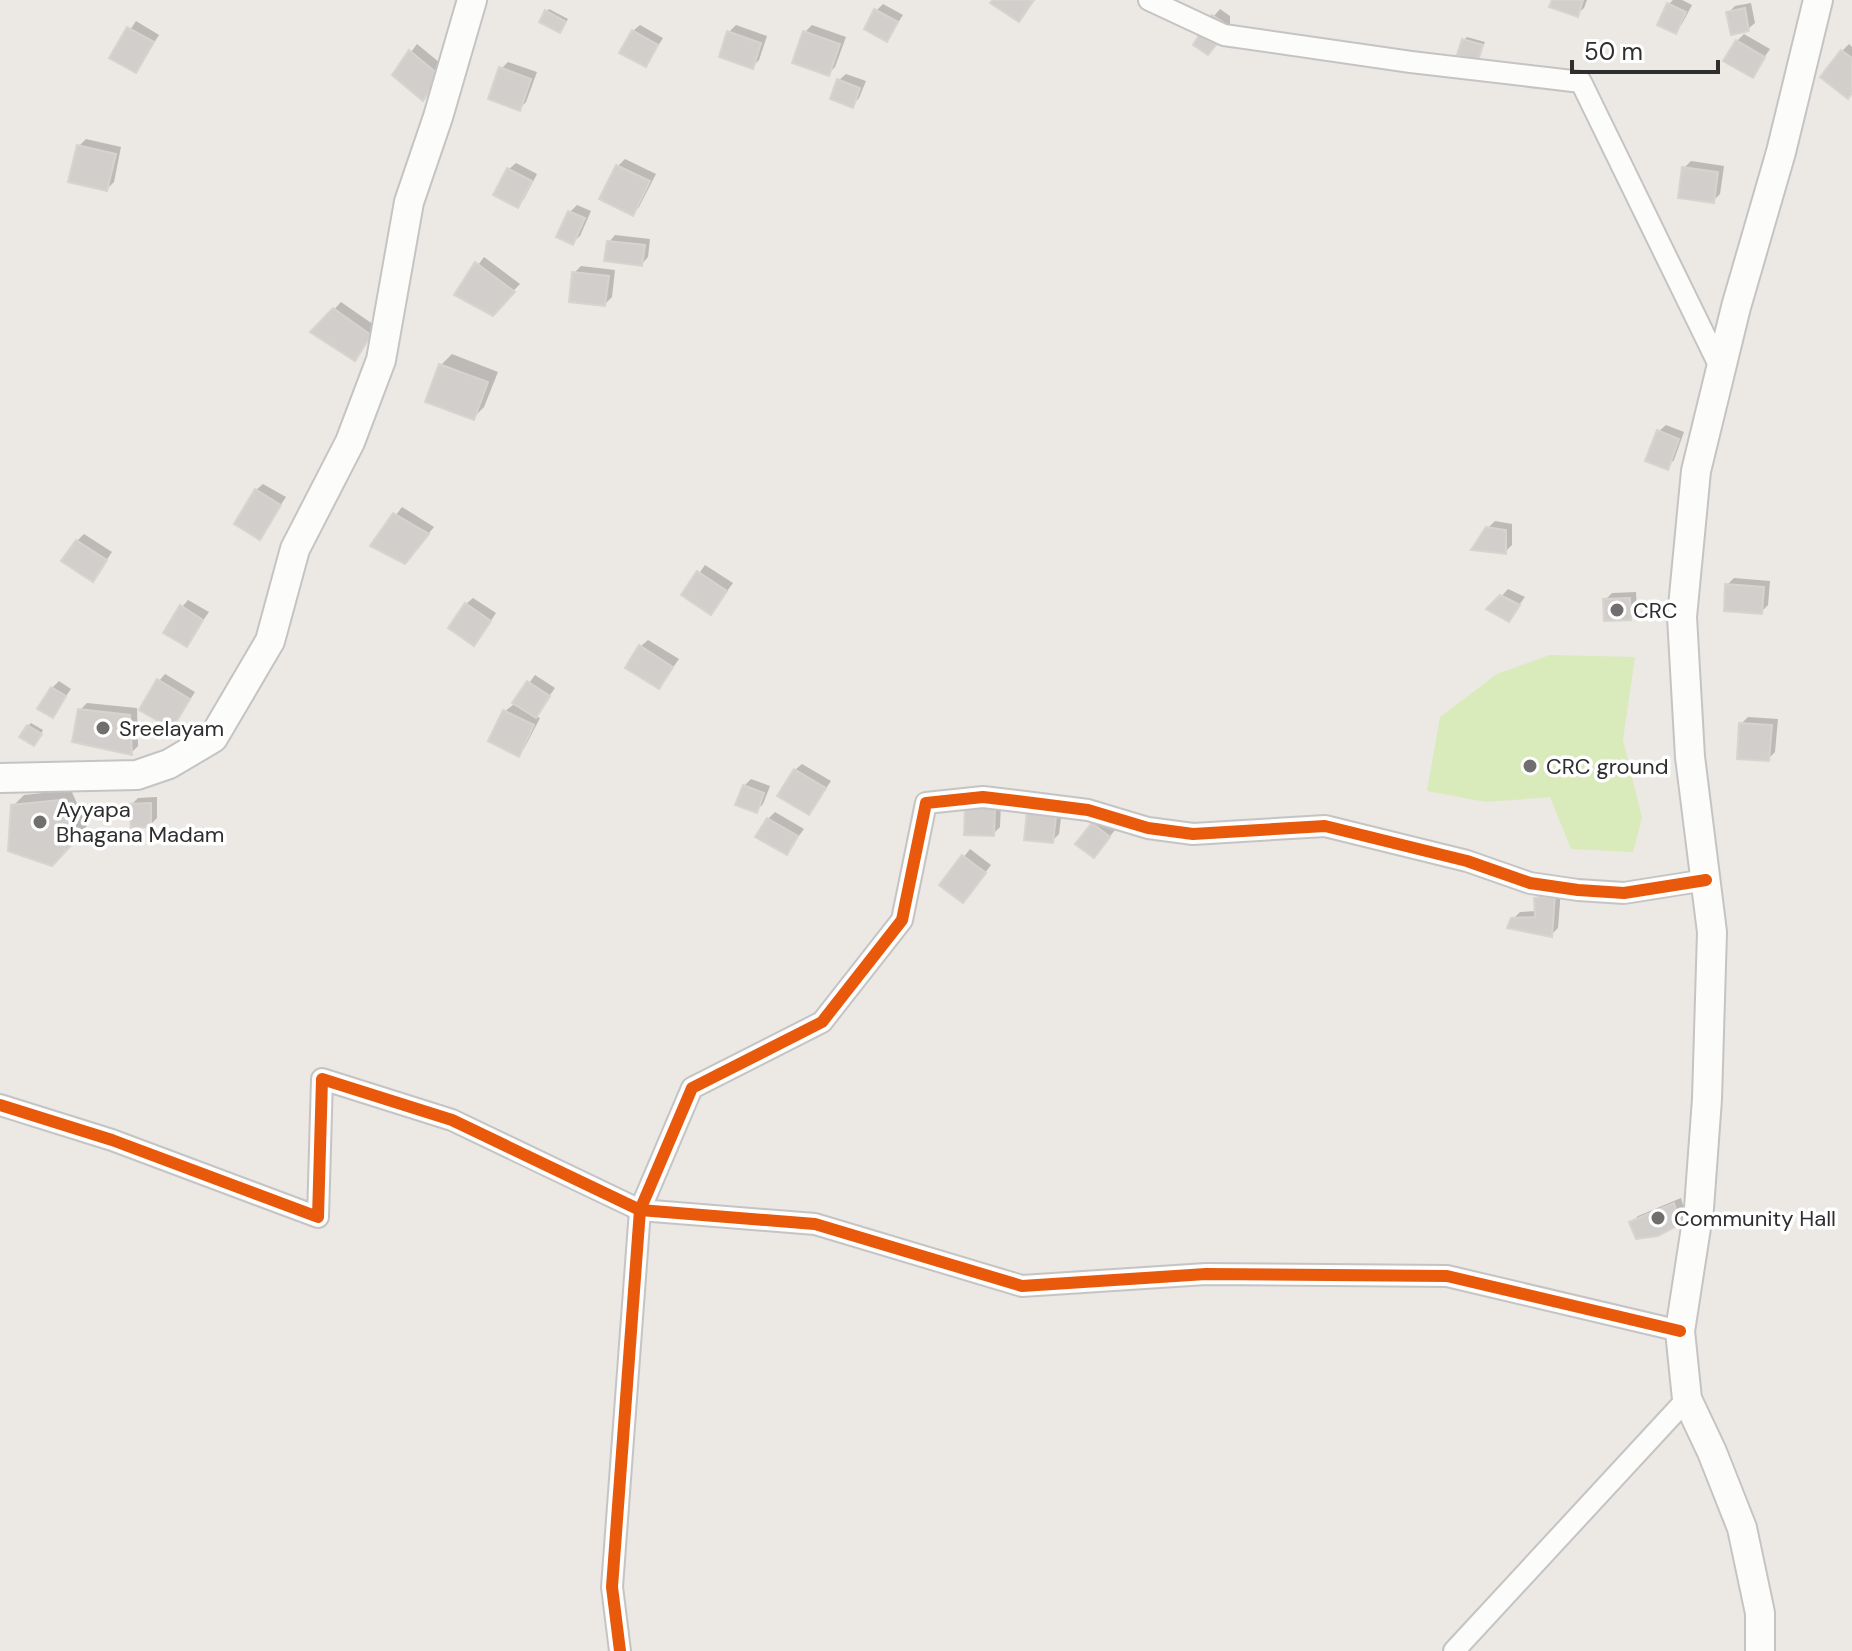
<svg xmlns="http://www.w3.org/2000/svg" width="1852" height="1651" font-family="'DM Sans',sans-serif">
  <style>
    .pitch { fill: #d9eabb }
    .shadow { fill: #0003 }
    .building { fill: #d1cecb; stroke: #d7d4d0; stroke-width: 2 }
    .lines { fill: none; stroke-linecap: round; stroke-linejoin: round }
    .street-casing { stroke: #c5c4c5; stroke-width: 24 }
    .secondary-casing { stroke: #c5c4c5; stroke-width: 32 }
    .street { stroke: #fcfcfb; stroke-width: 20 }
    .secondary { stroke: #fcfcfb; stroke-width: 28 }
    .cycleway-casing { stroke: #fff; stroke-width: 17 }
    .cycleway { stroke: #e8590c; stroke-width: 12 }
    .poi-dot { fill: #706f6e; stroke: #fff; stroke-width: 3 }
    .labels { text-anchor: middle; stroke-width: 7; stroke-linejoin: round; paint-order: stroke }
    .poi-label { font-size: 22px; fill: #2e2e2e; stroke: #fff; text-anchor: start }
  </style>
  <rect width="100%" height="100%" fill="#ece8e4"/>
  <!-- pitch -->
  <path class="pitch" d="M1550 655 1635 657 1623 740 1642 818 1633 852 1571 849 1550 797 1486 802 1427 791 1440 717 1497 674Z"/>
  <!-- shadow -->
  <g class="shadow">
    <path d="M1554 0H1587L1584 8 1577 14Z"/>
    <path d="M1673 0H1682L1692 5 1682 24 1675 31 1669 4Z"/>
    <path d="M1751 3 1755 23 1748 29 1728 13 1735 6Z"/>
    <path d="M883 4 903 15 887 39 876 11Z"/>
    <path d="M549 9 568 19 560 31 546 12Z"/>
    <path d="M1220 9 1230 16V26L1214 45V16Z"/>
    <path d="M136 21 159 35 136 71 112 57Z"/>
    <path d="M640 25 663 38 646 65 633 31Z"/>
    <path d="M736 25 767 36 759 60 752 67 729 32Z"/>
    <path d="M812 25 846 37 835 67 828 74 805 32Z"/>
    <path d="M1744 34 1770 49 1752 75 1737 41Z"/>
    <path d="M1467 37 1485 42 1478 59 1464 40Z"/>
    <path d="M417 44 445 67 423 98 394 75Z"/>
    <path d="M1849 44 1852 47V92L1842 51Z"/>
    <path d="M508 62 537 72 526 102 519 109 501 69Z"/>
    <path d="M846 74 866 81 859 98 853 105 839 80Z"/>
    <path d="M86 139 121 147 114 182 107 189 79 146Z"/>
    <path d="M625 159 656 174 639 207 633 214 602 198 618 166Z"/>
    <path d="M1691 161 1724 166 1720 194 1713 201 1684 168Z"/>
    <path d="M516 163 537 174 524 199 517 206 509 169Z"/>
    <path d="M577 205 591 211 580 236 573 242 570 212Z"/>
    <path d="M615 235 650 239 648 257 642 264 609 242Z"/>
    <path d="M484 257 520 284 492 313 457 294Z"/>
    <path d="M581 266 615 270 612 297 605 304 574 273Z"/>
    <path d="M341 302 377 327 354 359 314 331Z"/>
    <path d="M452 354 498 372 484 407 473 418 441 365Z"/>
    <path d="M1666 425 1684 432 1674 460 1667 467 1659 431Z"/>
    <path d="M263 484 286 497 259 537 256 490Z"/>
    <path d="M402 507 434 527 411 555 373 545Z"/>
    <path d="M1495 521 1512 524V545L1505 552 1488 528Z"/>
    <path d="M84 534 112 552 93 580 77 541Z"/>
    <path d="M705 565 733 583 711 613 684 595Z"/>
    <path d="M1734 578 1770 581 1768 605 1761 612 1727 585Z"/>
    <path d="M1508 589 1525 597 1508 620 1490 609Z"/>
    <path d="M1636 592 1637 611 1630 618 1605 600 1612 593Z"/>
    <path d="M473 598 496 613 480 637 466 604Z"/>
    <path d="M188 600 209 612 186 645 182 607Z"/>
    <path d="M648 640 679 659 659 687 641 646Z"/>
    <path d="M165 674 195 692 172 727 159 681Z"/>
    <path d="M535 675 555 688 535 716 540 718 525 747 518 754 505 711 513 705Z"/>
    <path d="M59 681 71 689 52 716V688Z"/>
    <path d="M87 703 137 708 138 746 131 753 80 710Z"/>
    <path d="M1748 717 1778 719 1775 752 1768 759 1741 724Z"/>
    <path d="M31 723 43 730 37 741 28 726Z"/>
    <path d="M802 764 831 781 809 813 795 770Z"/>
    <path d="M751 779 770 786 763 804 756 811 744 786Z"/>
    <path d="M71 790 87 826 52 863 13 806 24 795Z"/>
    <path d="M157 797V818L150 825 131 805 138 798Z"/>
    <path d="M974 801 1001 802 1000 827 993 834Z"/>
    <path d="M1062 810 1059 834 1052 841 1026 838Z"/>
    <path d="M775 812 804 829 787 852 768 819Z"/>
    <path d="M1100 818 1115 830 1100 849 1093 824Z"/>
    <path d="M970 849 991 865 969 894 942 885Z"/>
    <path d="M1561 889 1558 928 1551 935 1513 919 1520 912 1537 911 1536 899 1543 892Z"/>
    <path d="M1681 1198 1686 1216 1679 1223H1631L1638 1216Z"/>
  </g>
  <!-- building -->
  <g class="building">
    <path d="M993 0H1034L1019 22 990 3Z"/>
    <path d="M1552 0H1583L1578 17 1549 7Z"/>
    <path d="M1667 3 1686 12 1676 34 1657 25Z"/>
    <path d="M1745 8 1749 31 1731 35 1726 12Z"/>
    <path d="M874 9 898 22 887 42 864 29Z"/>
    <path d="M545 10 566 22 560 33 539 22Z"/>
    <path d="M1212 15 1224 23V35L1208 55 1193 45Z"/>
    <path d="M127 27 154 42 136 73 109 58Z"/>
    <path d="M632 30 658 45 646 67 619 53Z"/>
    <path d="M727 31 761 43 753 69 719 57Z"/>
    <path d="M803 31 840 44 829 76 792 63Z"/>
    <path d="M1462 39 1483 45 1478 61 1457 55Z"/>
    <path d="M1736 40 1765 57 1753 78 1723 61Z"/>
    <path d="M409 50 439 75 423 101 392 75Z"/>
    <path d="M1841 50 1852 58V93L1848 99 1820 77Z"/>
    <path d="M499 67 531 79 520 111 488 99Z"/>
    <path d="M837 79 860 88 853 108 830 99Z"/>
    <path d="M77 145 116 154 107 191 68 182Z"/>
    <path d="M616 165 650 181 633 216 599 199Z"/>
    <path d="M1682 167 1718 172 1714 203 1678 198Z"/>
    <path d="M507 168 532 181 518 208 493 195Z"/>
    <path d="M568 211 585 218 573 245 556 237Z"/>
    <path d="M607 241 645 245 642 266 604 261Z"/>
    <path d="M475 262 515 292 493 316 454 295Z"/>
    <path d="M572 272 609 276 605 306 569 302Z"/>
    <path d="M333 308 371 335 355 361 310 332Z"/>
    <path d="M439 364 488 382 474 420 425 402Z"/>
    <path d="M1657 430 1679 439 1668 470 1645 461Z"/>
    <path d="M255 489 281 505 260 540 234 524Z"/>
    <path d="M393 513 429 534 405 564 370 546Z"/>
    <path d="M1486 527 1506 530V554L1471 550Z"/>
    <path d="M76 540 107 560 93 582 61 561Z"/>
    <path d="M697 571 727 591 711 615 681 595Z"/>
    <path d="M1725 584 1764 587 1762 614 1724 611Z"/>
    <path d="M1500 595 1520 605 1509 622 1486 609Z"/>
    <path d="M1630 598 1631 620 1604 621 1603 599Z"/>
    <path d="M465 603 491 621 474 646 448 628Z"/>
    <path d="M180 605 203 620 187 647 163 633Z"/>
    <path d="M639 645 673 667 659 689 625 668Z"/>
    <path d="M157 679 190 699 172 729 139 710Z"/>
    <path d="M527 681 550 696 536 718 512 703Z"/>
    <path d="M51 687 66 696 53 718 37 709Z"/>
    <path d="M78 709 130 715 132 755 72 742Z"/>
    <path d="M503 710 534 725 519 757 488 741Z"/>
    <path d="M1739 723 1772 725 1769 761 1737 759Z"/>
    <path d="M27 725 42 734 34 746 19 737Z"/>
    <path d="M794 769 826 788 809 815 777 796Z"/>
    <path d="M743 785 764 793 757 813 735 805Z"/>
    <path d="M60 800 77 839 52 866 8 851 11 805Z"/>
    <path d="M151 803V827L131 828 129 804Z"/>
    <path d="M965 807 995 808 994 836 964 835Z"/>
    <path d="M1027 812 1056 816 1053 843 1024 840Z"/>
    <path d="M767 818 798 836 787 855 755 837Z"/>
    <path d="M1092 823 1110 837 1094 858 1075 844Z"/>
    <path d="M962 855 986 873 963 903 939 885Z"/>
    <path d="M1555 895 1552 937 1507 928 1511 918 1535 917 1534 898Z"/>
    <path d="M1674 1203 1680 1224 1658 1236 1636 1239 1629 1222Z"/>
  </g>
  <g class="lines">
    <defs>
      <g id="street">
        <path d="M1149 0 1224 35 1411 62 1581 82 1721 369"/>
        <path d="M0 1105 112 1140 318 1217 322 1079 452 1120 640 1210 815 1224 1022 1286 1206 1274 1447 1276 1680 1331"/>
        <path d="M620 1651 612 1587 640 1210 692 1088 822 1022 902 920 926 803 983 797 1017 801 1088 810 1148 828 1193 834 1325 826 1467 861 1530 883 1578 890 1624 893 1706 880"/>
        <path d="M1454 1651 1687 1399"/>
      </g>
      <g id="secondary">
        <path d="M0 778 137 775 169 764 213 738 270 641 295 549 350 442 381 360 409 202 438 117 472 0"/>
        <path d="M1760 1651V1613L1742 1528 1712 1452 1687 1399 1680 1331 1699 1208 1707 1099 1712 932 1690 757 1682 617 1696 471 1736 307 1781 152 1818 0"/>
      </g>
    </defs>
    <!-- street casing -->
    <use href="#street" class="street-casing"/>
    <!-- secondary casing -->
    <use href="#secondary" class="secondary-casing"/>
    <!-- street -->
    <use href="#street" class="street"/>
    <!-- secondary -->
    <use href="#secondary" class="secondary"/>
    <defs>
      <g id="cycleway">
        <path d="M0 1105 112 1140 318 1217 322 1079 452 1120 640 1210 815 1224 1022 1286 1206 1274 1447 1276 1680 1331"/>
        <path d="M620 1651 612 1587 640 1210 692 1088 822 1022 902 920 926 803 983 797 1017 801 1088 810 1148 828 1193 834 1325 826 1467 861 1530 883 1578 890 1624 893 1706 880"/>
      </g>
    </defs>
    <!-- cycleway casing -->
    <use href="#cycleway" class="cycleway-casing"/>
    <!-- cycleway -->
    <use href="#cycleway" class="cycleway"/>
  </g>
  <!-- markers -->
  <g class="poi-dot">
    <circle cx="1617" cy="610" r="8"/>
    <circle cx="103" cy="728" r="8"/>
    <circle cx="1530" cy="766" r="8"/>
    <circle cx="40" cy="822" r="8"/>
    <circle cx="1658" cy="1218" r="8"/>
  </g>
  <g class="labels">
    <!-- poi labels -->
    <g class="poi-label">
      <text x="1633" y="618">CRC</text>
      <text x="119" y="736">Sreelayam</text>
      <text x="1546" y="774">CRC ground</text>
      <text x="56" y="817">Ayyapa<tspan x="56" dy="25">Bhagana Madam</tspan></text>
      <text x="1674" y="1226">Community Hall</text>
    </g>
  </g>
  <!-- scale -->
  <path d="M1572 60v12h146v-12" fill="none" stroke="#2e2e2e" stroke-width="4"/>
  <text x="1584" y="60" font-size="24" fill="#2e2e2e" stroke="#ffffff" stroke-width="6" paint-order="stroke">50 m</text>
</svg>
